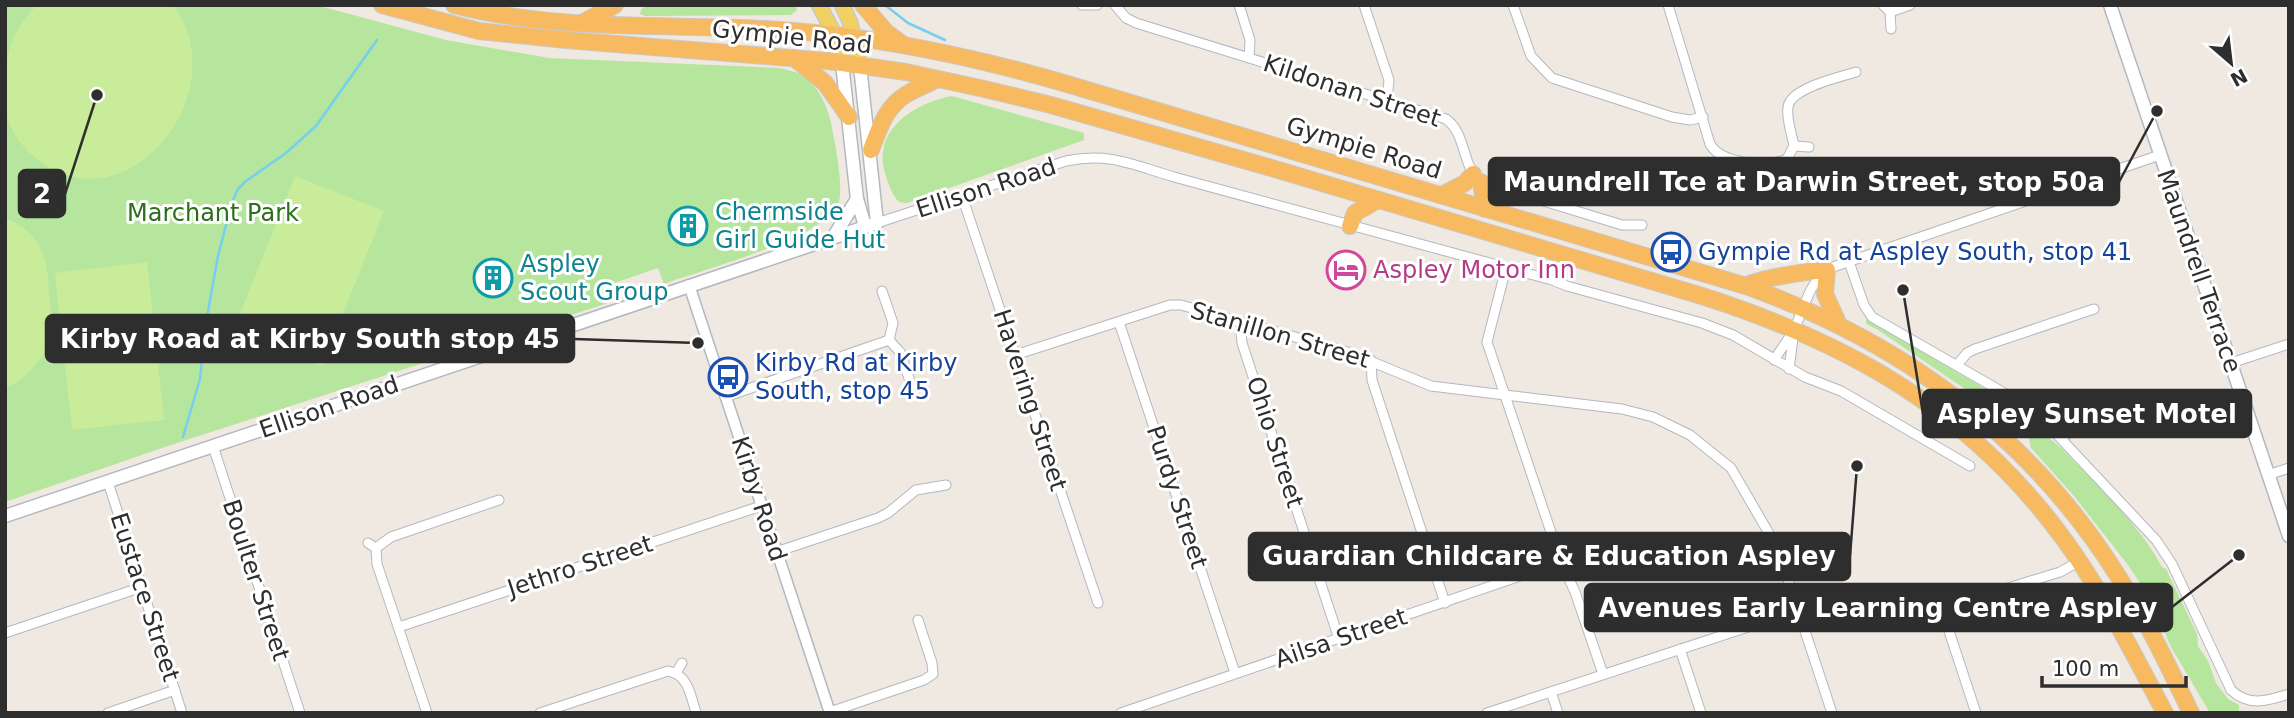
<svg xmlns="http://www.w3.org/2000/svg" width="2294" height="718" font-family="'DejaVu Sans',sans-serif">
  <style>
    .green { fill: #b6e59e }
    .pitch { fill: #c9ec9a }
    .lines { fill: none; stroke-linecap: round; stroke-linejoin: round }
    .stream { stroke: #75cff0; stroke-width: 2.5 }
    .minor-casing { stroke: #b4b7c1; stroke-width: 11 }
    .tertiary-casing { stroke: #b4b7c1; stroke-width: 13 }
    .secondary-casing { stroke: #b4b7c1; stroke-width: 15 }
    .primary-casing { stroke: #c9c9c9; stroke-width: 17 }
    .trunk-casing { stroke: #c9c9c9; stroke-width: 18 }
    .minor { stroke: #fff; stroke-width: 9 }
    .tertiary { stroke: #fff; stroke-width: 10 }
    .secondary { stroke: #fff; stroke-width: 12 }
    .primary { stroke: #f2d163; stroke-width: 14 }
    .trunk { stroke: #f8ba60; stroke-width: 16 }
    .labels { text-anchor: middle; stroke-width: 6; stroke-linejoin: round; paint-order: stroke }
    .street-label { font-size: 24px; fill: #2e2e2e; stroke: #fff }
    .culture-label { font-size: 24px; fill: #0d838f; stroke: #fff; text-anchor: start }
    .park-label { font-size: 24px; fill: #2c6e1b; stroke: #fff }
    .transit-label { font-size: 24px; fill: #164399; stroke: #fff; text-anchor: start }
    .hotel-label { font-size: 24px; fill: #b23c85; stroke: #fff; text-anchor: start }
    .leader { fill: none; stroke: #2e2e2e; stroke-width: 2.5 }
    .callout-dot { fill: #2e2e2e; stroke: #fff; stroke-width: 2.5 }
    .callout { fill: #2e2e2e; stroke: #2e2e2e; stroke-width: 2.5 }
    .callout-label { font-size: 26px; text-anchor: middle; font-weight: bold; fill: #fff }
  </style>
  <rect width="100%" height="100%" fill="#efe9e1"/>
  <!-- green -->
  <g class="green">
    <path d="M5 5H316L446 40 549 58 779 68C786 70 794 71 800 74 820 85 830 112 833 133 836 149 845 193 837 207 819 239 701 270 664 284L658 268 603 287 608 303 171 445 5 502Z"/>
    <path d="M646 5H796L797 10 791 15 645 16 640 14 641 10Z"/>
    <path d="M952 96 1084 133V140L907 203 899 202C892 195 888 183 885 173 872 129 915 103 952 96Z"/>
    <path d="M1866 319 2028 414C2034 426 2051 439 2062 449 2096 484 2139 524 2162 567L2166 569 2197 634 2198 646 2208 661 2216 683 2228 699 2239 705V713H2210L2171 647 2157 614 2144 597 2140 583 2128 565 2074 496 2031 448 2029 439 2023 429 2016 424 2005 422 1971 393 1878 330 1866 324Z"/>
  </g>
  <!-- pitch -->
  <g class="pitch">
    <path d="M37 5H173C239 93 124 233 35 157 16 142 5 122 5 98 5 58 8 35 37 5Z"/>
    <path d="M295 176 384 211 322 366 233 331Z"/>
    <path d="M5 218C48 236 47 264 50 304 51 314 54 327 51 337 44 359 26 379 5 389Z"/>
    <path d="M147 262 164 420 72 430 55 273Z"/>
  </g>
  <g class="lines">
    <!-- stream -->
    <g class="stream">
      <path d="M885 5 908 23 945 40"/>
      <path d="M183 437 200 379 205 328 218 256 232 202 238 189 246 181 286 153 316 126 377 40"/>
    </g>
    <defs>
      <g id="minor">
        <path d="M1082 5H1097"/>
        <path d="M1115 5 1126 18 1136 23 1446 119C1467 134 1461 166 1481 182L1622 225H1642"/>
        <path d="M1239 5 1250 40 1249 58"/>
        <path d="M1364 5 1389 80 1387 100"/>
        <path d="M1513 5 1531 56 1552 78 1672 117 1690 120 1703 117"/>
        <path d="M1668 5 1710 144C1721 164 1768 168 1787 159L1794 146 1809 147"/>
        <path d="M1883 5 1890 12 1891 29"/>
        <path d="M1890 12 1910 5"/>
        <path d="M1794 146C1792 134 1786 119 1788 107 1790 88 1840 77 1856 72"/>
        <path d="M962 196 1098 603"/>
        <path d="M877 223 1066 161C1110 152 1133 165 1174 177L1552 280 1567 286 1702 323 1733 335 1805 377 1841 391 1970 466"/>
        <path d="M1849 262 1864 305 1872 317 2034 410 2156 540 2172 564 2231 690C2249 707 2267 701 2289 694"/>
        <path d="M1506 268 1487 342 1561 562 1575 592 1603 674"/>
        <path d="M882 291 893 323 889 340 900 352 914 393"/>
        <path d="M1119 322 1235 673"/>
        <path d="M1240 323 1242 343 1339 639"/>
        <path d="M1015 355 1170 305H1181L1348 352 1431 386 1622 409 1653 417 1690 435 1731 468 1778 549 1832 713"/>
        <path d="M1371 360 1372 380 1445 603"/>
        <path d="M1774 360C1781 349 1790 338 1795 327 1806 304 1809 280 1833 267L2160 155"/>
        <path d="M2231 363 2289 344"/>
        <path d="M1957 365 1967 353 1975 349 2094 309"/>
        <path d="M1789 369 1794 331"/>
        <path d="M725 397 889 340"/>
        <path d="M2061 438 2077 428 2167 397"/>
        <path d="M213 446 300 713"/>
        <path d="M2268 475 2289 468"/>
        <path d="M108 482 182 713"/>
        <path d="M368 543 376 548 377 564 427 713"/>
        <path d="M376 548 391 537 499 500"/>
        <path d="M776 552 878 518 888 513 916 490 946 485"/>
        <path d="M1945 602 1946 622 1976 713"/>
        <path d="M399 627 761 506"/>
        <path d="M5 633 142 587"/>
        <path d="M1680 649 1701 713"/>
        <path d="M676 673 682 663"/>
        <path d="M1551 692 1558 713"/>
        <path d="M830 712 924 680 933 674 932 663 918 620"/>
        <path d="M108 713 175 690"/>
        <path d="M540 713 668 671C688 674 691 696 696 713"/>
        <path d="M1121 713 1561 562"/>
        <path d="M1487 713 1851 593 1885 589 1945 602 1966 601 2060 572 2080 561"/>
      </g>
      <path id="tertiary" d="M689 285 830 713"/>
      <g id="secondary">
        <path d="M2110 5 2289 536"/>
        <path d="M842 63 857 199 865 226"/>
        <path d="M834 236 857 199"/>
        <path d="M5 516 877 223 860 66"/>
      </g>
      <g id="primary">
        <path d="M819 5 835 35 842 63"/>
        <path d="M842 5 850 22 860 66"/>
      </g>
      <g id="trunk">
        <path d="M382 5 479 31 566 40 828 61 906 72 980 88 1051 105 1268 167 1702 296C1849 343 1970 411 2063 538 2103 592 2133 654 2165 713"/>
        <path d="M454 5C554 31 662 24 765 29 865 34 962 54 1057 81L1746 286C1899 341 2028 434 2116 573 2145 617 2168 665 2191 713"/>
        <path d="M863 5 886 32 901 43"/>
        <path d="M584 22 615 5"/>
        <path d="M794 58 825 83 849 117"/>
        <path d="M871 150C879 129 886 106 907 94 917 88 927 85 937 79"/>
        <path d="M1481 182 1485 209"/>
        <path d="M1442 195 1465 183 1473 174"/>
        <path d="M1350 226 1355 213 1378 200"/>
        <path d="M1746 286C1759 278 1810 271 1827 270L1825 294 1839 325"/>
      </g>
    </defs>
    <!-- minor casing -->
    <use href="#minor" class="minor-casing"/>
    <!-- tertiary casing -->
    <use href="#tertiary" class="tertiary-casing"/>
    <!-- secondary casing -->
    <use href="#secondary" class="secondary-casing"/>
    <!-- primary casing -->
    <use href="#primary" class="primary-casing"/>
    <!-- trunk casing -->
    <use href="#trunk" class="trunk-casing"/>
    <!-- minor -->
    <use href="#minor" class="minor"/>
    <!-- tertiary -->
    <use href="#tertiary" class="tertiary"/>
    <!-- secondary -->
    <use href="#secondary" class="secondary"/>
    <!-- primary -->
    <use href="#primary" class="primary"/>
    <!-- trunk -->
    <use href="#trunk" class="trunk"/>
  </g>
  <!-- icons -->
  <defs>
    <symbol id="building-ring" viewBox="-11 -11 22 22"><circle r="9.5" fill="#fff" stroke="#0f9aa8" stroke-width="1.5"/><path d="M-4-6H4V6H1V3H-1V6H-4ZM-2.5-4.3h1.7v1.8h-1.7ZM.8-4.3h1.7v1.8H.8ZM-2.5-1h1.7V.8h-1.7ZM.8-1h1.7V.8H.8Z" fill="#0f9aa8"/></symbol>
    <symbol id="bus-ring" viewBox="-11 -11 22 22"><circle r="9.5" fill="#fff" stroke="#1a4fb4" stroke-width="1.5"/><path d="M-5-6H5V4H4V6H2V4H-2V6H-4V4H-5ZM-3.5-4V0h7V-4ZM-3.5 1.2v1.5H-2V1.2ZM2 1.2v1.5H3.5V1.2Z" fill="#1a4fb4"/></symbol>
    <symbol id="hotel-ring" viewBox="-11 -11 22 22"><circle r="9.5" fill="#fff" stroke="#d1479c" stroke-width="1.5"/><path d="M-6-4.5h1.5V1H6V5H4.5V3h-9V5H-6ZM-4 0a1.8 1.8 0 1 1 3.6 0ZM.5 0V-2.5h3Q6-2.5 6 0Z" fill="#d1479c"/></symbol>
  </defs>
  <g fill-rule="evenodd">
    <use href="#building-ring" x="666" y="204" width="44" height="44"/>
    <use href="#bus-ring" x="1649" y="230" width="44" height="44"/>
    <use href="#hotel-ring" x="1324" y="248" width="44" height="44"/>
    <use href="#building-ring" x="471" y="256" width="44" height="44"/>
    <use href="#bus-ring" x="706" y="355" width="44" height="44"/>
  </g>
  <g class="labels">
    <!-- street labels -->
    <g class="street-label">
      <text transform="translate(792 37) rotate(6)" y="8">Gympie Road</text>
      <text transform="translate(1352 91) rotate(18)" y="8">Kildonan Street</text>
      <text transform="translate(1364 148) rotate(17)" y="8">Gympie Road</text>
      <text transform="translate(986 188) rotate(-18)" y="8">Ellison Road</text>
      <text transform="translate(2199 271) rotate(71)" y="8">Maundrell Terrace</text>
      <text transform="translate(1280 335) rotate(16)" y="8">Stanillon Street</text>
      <text transform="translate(1030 400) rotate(72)" y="8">Havering Street</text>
      <text transform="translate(329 407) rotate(-19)" y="8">Ellison Road</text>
      <text transform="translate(1275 442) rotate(72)" y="8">Ohio Street</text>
      <text transform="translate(1177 497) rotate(72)" y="8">Purdy Street</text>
      <text transform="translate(759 499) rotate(72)" y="8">Kirby Road</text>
      <text transform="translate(580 566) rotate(-18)" y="8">Jethro Street</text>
      <text transform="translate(256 580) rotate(72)" y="8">Boulter Street</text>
      <text transform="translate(145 597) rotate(72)" y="8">Eustace Street</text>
      <text transform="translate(1341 638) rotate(-19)" y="8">Ailsa Street</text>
    </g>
    <!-- culture labels -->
    <g class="culture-label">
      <text x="715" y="220">Chermside<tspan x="715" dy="28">Girl Guide Hut</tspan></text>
      <text x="520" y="272">Aspley<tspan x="520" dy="28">Scout Group</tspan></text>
    </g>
    <!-- park labels -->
    <g class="park-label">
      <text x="213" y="221">Marchant Park</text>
    </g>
    <!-- transit labels -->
    <g class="transit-label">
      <text x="1698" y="260">Gympie Rd at Aspley South, stop 41</text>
      <text x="755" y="371">Kirby Rd at Kirby<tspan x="755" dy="28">South, stop 45</tspan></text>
    </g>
    <!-- hotel labels -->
    <g class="hotel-label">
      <text x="1373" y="278">Aspley Motor Inn</text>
    </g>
  </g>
  <!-- callouts -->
  <path class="leader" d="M2157 111L2119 182M97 95L65 194M698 343L574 339M1903 290L1923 414M1857 466L1850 556M2239 555L2172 607"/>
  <g class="callout-dot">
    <circle cx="2157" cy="111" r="7"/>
    <circle cx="97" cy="95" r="7"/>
    <circle cx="698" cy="343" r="7"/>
    <circle cx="1903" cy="290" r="7"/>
    <circle cx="1857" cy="466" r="7"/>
    <circle cx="2239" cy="555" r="7"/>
  </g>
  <g class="callout">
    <rect x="1489" y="158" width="630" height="47" rx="7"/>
    <rect x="19" y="170" width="46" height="47" rx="7"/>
    <rect x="46" y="315" width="528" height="47" rx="7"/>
    <rect x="1923" y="390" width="328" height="47" rx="7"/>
    <rect x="1249" y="533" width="601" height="47" rx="7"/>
    <rect x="1585" y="584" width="587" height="47" rx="7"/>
  </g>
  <g class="callout-label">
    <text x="1804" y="191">Maundrell Tce at Darwin Street, stop 50a</text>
    <text x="42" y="203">2</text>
    <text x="310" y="348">Kirby Road at Kirby South stop 45</text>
    <text x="2087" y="423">Aspley Sunset Motel</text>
    <text x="1549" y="565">Guardian Childcare &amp; Education Aspley</text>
    <text x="1878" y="617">Avenues Early Learning Centre Aspley</text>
  </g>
  <!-- border -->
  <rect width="2294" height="718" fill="none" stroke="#2e2e2e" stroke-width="14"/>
  <!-- north arrow -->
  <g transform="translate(2231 63) rotate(152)" stroke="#ffffff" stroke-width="5" paint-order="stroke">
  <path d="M0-5L12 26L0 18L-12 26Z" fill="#2e2e2e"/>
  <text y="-10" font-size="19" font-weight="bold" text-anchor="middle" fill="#2e2e2e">N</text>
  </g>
  <!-- scale -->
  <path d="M2042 676v10h144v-10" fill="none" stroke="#2e2e2e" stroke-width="3.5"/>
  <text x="2052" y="676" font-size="21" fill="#2e2e2e" stroke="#ffffff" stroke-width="5" paint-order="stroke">100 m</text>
</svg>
